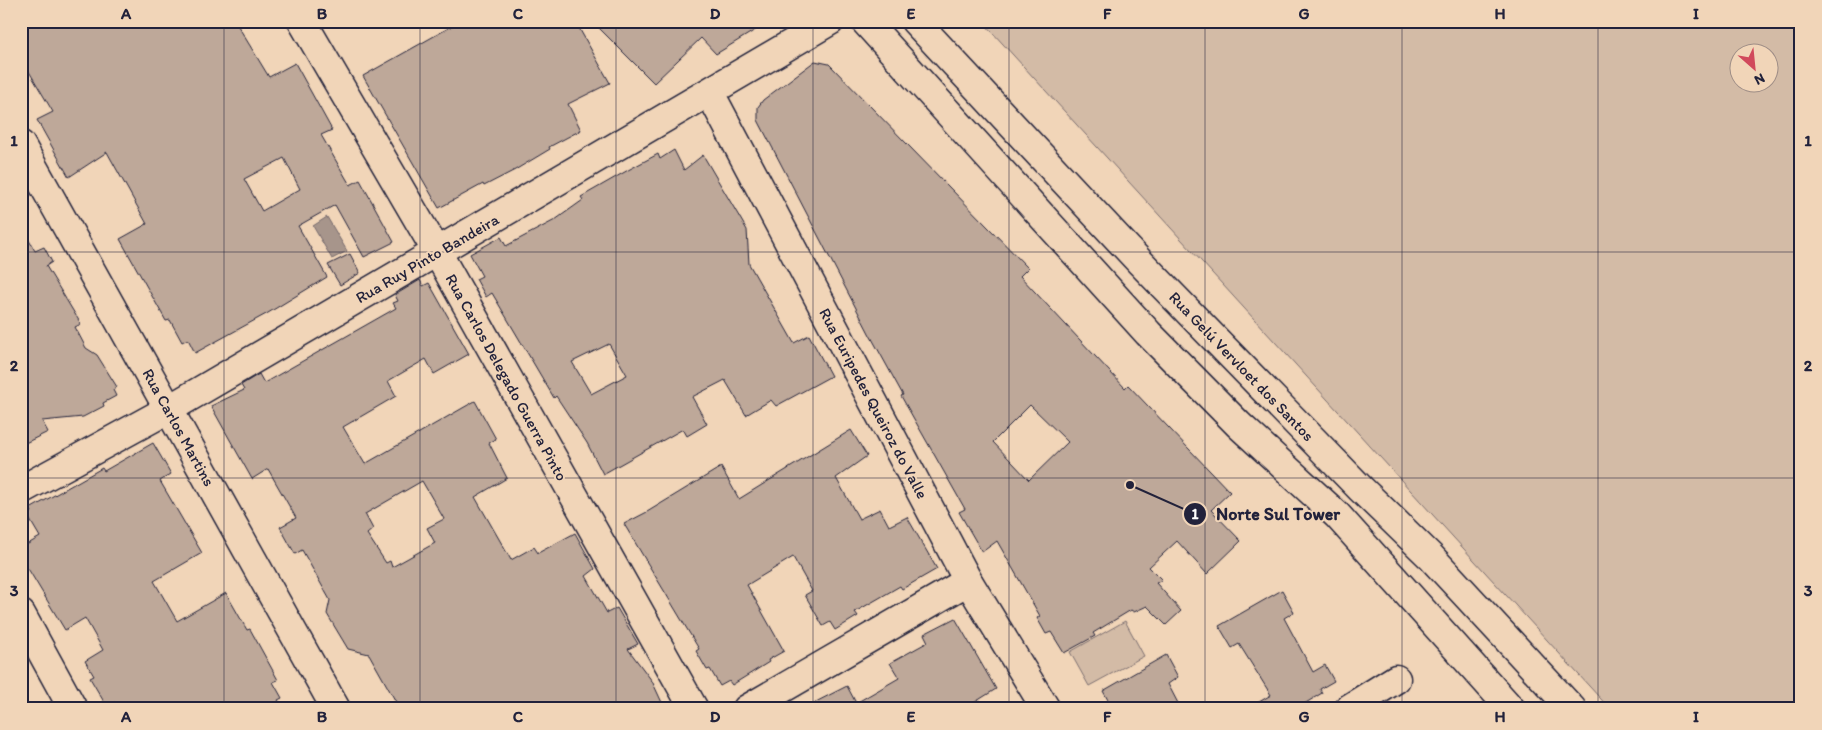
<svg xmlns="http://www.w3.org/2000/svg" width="1822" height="730" font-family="Itim,sans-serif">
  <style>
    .green { fill: #d3bba6; stroke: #7a6e70; fill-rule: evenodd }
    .water { fill: #a7958b; stroke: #72676b }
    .building { fill: #bea899; stroke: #22223b; fill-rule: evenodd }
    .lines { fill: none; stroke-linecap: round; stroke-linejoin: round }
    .minor-casing { stroke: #22223b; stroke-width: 31 }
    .secondary-casing { stroke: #22223b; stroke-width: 31 }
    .minor { stroke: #f1d5b8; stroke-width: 28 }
    .secondary { stroke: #f1d5b8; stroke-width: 28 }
    .grid { fill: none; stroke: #22223b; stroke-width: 1; stroke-opacity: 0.55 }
    .labels { text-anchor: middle; stroke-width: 4; stroke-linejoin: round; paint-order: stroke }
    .street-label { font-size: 16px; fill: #22223b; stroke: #f1d5b8 }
    .leader { fill: none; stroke: #22223b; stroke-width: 2 }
    .callout-dot { fill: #22223b; stroke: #f1d5b8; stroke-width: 2 }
    .mark-label { font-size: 15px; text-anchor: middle; font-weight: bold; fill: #fff }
    .callout-label { font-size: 18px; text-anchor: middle; font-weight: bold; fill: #22223b; stroke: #f1d5b8; stroke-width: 4; stroke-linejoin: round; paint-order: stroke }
    .neatline { fill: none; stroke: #22223b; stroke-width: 2 }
    .grid-label { font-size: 16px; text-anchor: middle; font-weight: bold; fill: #22223b }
  </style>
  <rect width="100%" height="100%" fill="#f1d5b8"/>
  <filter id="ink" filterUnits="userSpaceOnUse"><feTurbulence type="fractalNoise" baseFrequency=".02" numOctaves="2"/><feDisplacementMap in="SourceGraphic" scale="10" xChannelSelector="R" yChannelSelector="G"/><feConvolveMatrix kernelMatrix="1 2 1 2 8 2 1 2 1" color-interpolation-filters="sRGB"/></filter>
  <g filter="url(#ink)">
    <!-- green -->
    <g class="green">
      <path d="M982 21H1801V709H1610ZM1740 52H1770V82H1740Z"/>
      <path d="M1125 621 1144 656 1089 686 1070 652Z"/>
    </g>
    <!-- water -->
    <path class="water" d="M327 217 347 251 332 259 313 226Z"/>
    <!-- building -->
    <g class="building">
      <path d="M21 21H235L269 77 295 63 332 130 321 135 350 185 360 180 394 242 364 257 335 205 298 226 327 277 268 313 195 353 188 339 182 342 170 320 166 321 120 239 147 224 107 152 69 177 37 120 53 112 21 58ZM284 158 300 189 262 211 244 179Z"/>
      <path d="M461 21H575L610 83 568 104 581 130 549 147 550 149 515 170 484 186 483 184 439 208 363 76Z"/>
      <path d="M592 21H770L716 54 701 38 654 83Z"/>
      <path d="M815 61 829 64 1028 268 1020 276 1125 388 1128 385 1230 492 1211 510 1241 541 1207 574 1177 541 1149 567 1162 580 1156 583 1181 611 1166 625 1147 606 1134 612 1131 610 1093 633 1095 636 1064 653 1051 632 1046 634 1037 618 1040 616 997 541 982 552 959 512 965 509 901 396 903 395 870 335 758 120V107L763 100ZM1030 405 1068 442 1029 480 993 442Z"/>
      <path d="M674 150 684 170 703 155 747 230 749 264 794 343 809 335 831 376 776 406 771 400 746 415 725 380 692 397 707 424 687 436 683 429 603 474 587 443 556 396 554 398 492 293 486 297 476 279 482 276 470 254 501 237 506 246 555 220 583 200 581 197 630 169 658 154 660 159ZM609 344 627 375 591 394 572 362Z"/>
      <path d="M21 226 35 251 44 247 52 262 46 266 81 324 75 327 86 348 97 355 117 387 113 390 116 396 103 403 104 406 83 417 42 421 48 432 21 445Z"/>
      <path d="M350 254 360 273 340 285 328 265Z"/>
      <path d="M420 280 423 286 429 283 469 354 434 374 426 359 388 381 396 396 343 427 365 464 475 401 496 439 489 443 507 478 475 497 511 560 534 547 538 553 575 533 595 569 586 576 607 613 617 608 638 644 628 649 652 681 665 709H400L369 654 348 649 327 614 330 600 302 550 295 554 280 527 296 518 268 469 252 479 211 406 244 390 241 385 259 374 264 383 396 308 393 303 398 301 395 295ZM422 481 444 519 427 528 435 543 392 567 390 561 386 563 367 534 373 529 365 514Z"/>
      <path d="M851 430 867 456 836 478 859 519 880 509 889 526 907 517 937 569 902 589 900 586 855 612 858 616 835 630 830 622 823 626 805 595 812 591 793 557 747 585 784 651 768 660 769 662 732 685 729 681 720 686 710 669 707 670 696 651 699 649 624 524 647 512 721 467 739 499Z"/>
      <path d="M153 443 171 474 160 481 202 553 154 581 177 621 226 593 247 630 250 629 278 680 273 682 282 698 278 700 283 709H118L115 702 107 707 90 678 94 676 85 661 103 650 85 618 65 630 21 557V548L40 537 27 515 32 512 30 509 102 468 104 471Z"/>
      <path d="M1282 590 1294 612 1284 618 1313 672 1325 665 1334 681 1320 689 1322 693 1296 709H1247L1271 695 1239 644 1232 648 1219 626Z"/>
      <path d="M955 618 996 689 964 709H802L847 686 856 703 899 678 890 663 928 642 924 634Z"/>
      <path d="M1166 655 1178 677 1168 684 1181 709H1113L1103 691Z"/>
    </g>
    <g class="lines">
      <defs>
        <g id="minor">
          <path d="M302 21 437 252 694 709"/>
          <path d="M710 93 968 581 1046 709"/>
          <path d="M21 145 336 709"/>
          <path d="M21 490 169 409 830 21"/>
          <path d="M21 614 73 709"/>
          <path d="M747 709 968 581"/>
          <path d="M1348 709 1396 679"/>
        </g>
        <g id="secondary">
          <path d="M865 21 1148 333 1239 425 1337 515 1511 709"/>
          <path d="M915 21 1140 262 1361 489 1431 557 1572 709"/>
        </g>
      </defs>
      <!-- minor casing -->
      <use href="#minor" class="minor-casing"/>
      <!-- secondary casing -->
      <use href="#secondary" class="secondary-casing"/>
      <!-- minor -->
      <use href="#minor" class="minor"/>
      <!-- secondary -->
      <use href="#secondary" class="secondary"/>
    </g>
  </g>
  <!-- grid -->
  <path class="grid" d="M224 21V709M420 21V709M616 21V709M813 21V709M1009 21V709M1205 21V709M1402 21V709M1598 21V709M21 252H1801M21 478H1801"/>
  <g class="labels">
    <!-- street labels -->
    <g class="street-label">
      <text transform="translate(427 258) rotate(-30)" y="6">Rua Ruy Pinto Bandeira</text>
      <text transform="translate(1242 366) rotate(46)" y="6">Rua Gelú Vervloet dos Santos</text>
      <text transform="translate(507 377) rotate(61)" y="6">Rua Carlos Delegado Guerra Pinto</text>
      <text transform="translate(874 403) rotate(62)" y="6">Rua Euripedes Queiroz do Valle</text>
      <text transform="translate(179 427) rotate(61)" y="6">Rua Carlos Martins</text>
    </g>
  </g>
  <!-- callouts -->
  <path class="leader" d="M1130 485L1195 514"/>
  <g class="callout-dot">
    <circle cx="1130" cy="485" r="5"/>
    <circle cx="1195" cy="514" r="12"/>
  </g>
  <g class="mark-label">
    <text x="1195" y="519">1</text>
  </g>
  <g class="callout-label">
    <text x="1278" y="520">Norte Sul Tower</text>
  </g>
  <!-- margin -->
  <rect width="1822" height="730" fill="none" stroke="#f1d5b8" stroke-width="55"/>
  <!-- north arrow -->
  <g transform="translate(1754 68) rotate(153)"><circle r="24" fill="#f1d5b8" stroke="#9e8d86"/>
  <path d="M0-4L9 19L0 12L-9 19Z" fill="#d1495b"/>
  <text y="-8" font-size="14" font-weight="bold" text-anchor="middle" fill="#22223b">N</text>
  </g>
  <rect x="28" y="28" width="1766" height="674" class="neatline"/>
  <g class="grid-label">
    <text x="126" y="19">A</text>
    <text x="322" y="19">B</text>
    <text x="518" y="19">C</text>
    <text x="715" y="19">D</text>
    <text x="911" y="19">E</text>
    <text x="1107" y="19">F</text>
    <text x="1304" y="19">G</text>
    <text x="1500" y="19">H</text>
    <text x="1696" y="19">I</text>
    <text x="14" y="146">1</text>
    <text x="1808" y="146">1</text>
    <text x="14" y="371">2</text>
    <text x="1808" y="371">2</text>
    <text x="14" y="596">3</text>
    <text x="1808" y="596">3</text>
    <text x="126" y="722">A</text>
    <text x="322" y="722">B</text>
    <text x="518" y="722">C</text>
    <text x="715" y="722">D</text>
    <text x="911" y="722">E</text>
    <text x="1107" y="722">F</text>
    <text x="1304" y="722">G</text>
    <text x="1500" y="722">H</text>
    <text x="1696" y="722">I</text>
  </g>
</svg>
